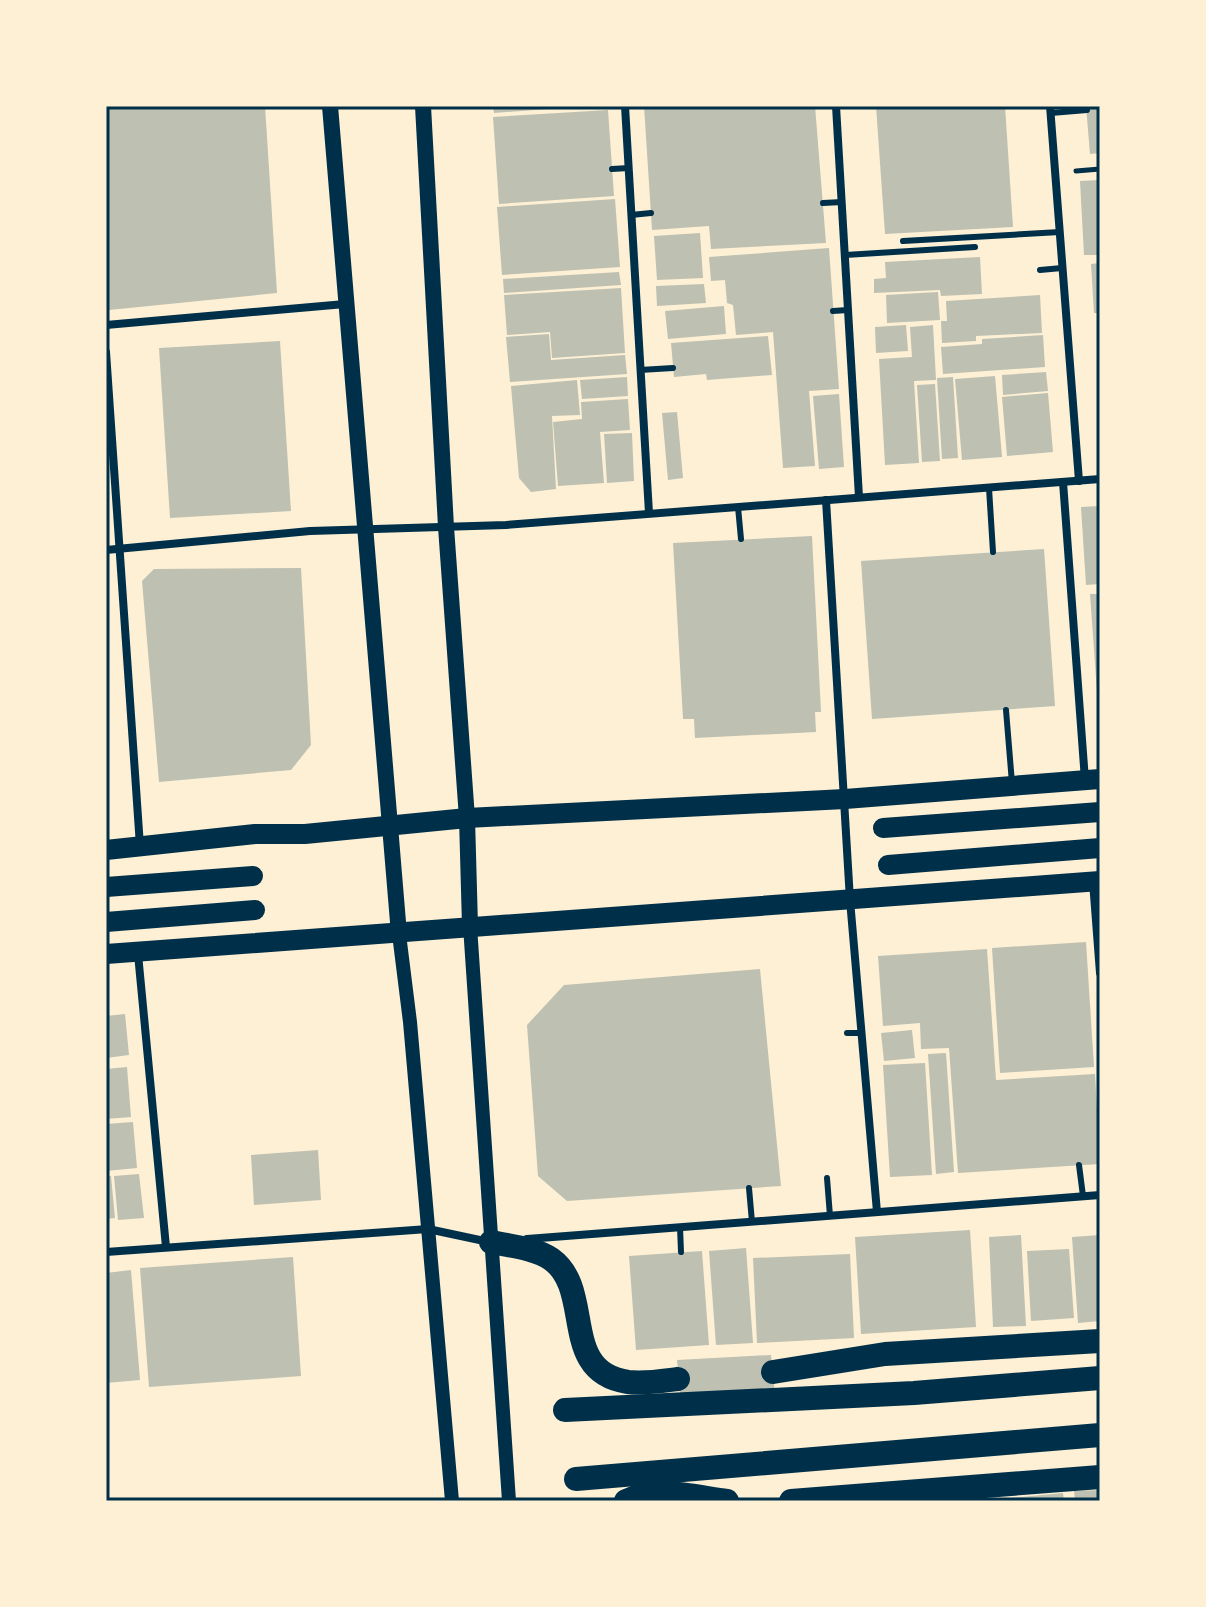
<svg xmlns="http://www.w3.org/2000/svg" width="1206" height="1607" font-family="Lato,sans-serif">
  <style>
    .building { fill: #bec0b2 }
    .lines { fill: none; stroke-linecap: round; stroke-linejoin: round }
    .path { stroke: #003049; stroke-width: 5 }
    .service { stroke: #003049; stroke-width: 6 }
    .minor { stroke: #003049; stroke-width: 8 }
    .tertiary { stroke: #003049; stroke-width: 14 }
    .secondary { stroke: #003049; stroke-width: 16 }
    .primary { stroke: #003049; stroke-width: 20 }
    .motorway { stroke: #003049; stroke-width: 24 }
    .neatline { fill: none; stroke: #003049; stroke-width: 3 }
  </style>
  <rect width="100%" height="100%" fill="#fdf0d5"/>
  <!-- building -->
  <g class="building">
    <path d="M106 106H265L277 293 109 310 106 272Z"/>
    <path d="M493 106H562V108L494 113Z"/>
    <path d="M644 106H815L826 243 711 249 709 226 652 230Z"/>
    <path d="M876 106H1005L1013 227 885 234Z"/>
    <path d="M1086 106H1100V153L1090 154Z"/>
    <path d="M608 110 614 196 499 204 493 117Z"/>
    <path d="M1100 180V255H1084L1080 181Z"/>
    <path d="M615 199 620 267 502 275 497 207Z"/>
    <path d="M700 233 703 278 657 280 654 236Z"/>
    <path d="M829 248 839 389 809 391 815 466 783 468 773 332 736 335 733 305 727 303 725 280 711 281 709 257Z"/>
    <path d="M980 257 982 294 941 296 940 290 874 293V279L886 278 885 262Z"/>
    <path d="M1100 263V313H1094L1091 264Z"/>
    <path d="M619 272 621 285 504 293 503 279Z"/>
    <path d="M704 284 706 303 657 306 656 286Z"/>
    <path d="M621 288 625 353 552 358 550 332 507 335 504 295Z"/>
    <path d="M938 292 940 320 887 323 886 295Z"/>
    <path d="M1040 295 1042 333 976 336V341L942 343 941 321H947L946 301Z"/>
    <path d="M724 306 726 334 668 339 665 311Z"/>
    <path d="M906 325 908 351 876 353 875 327Z"/>
    <path d="M933 325 936 380 914 381 919 463 885 465 879 359 912 357 910 327Z"/>
    <path d="M549 334 551 360 625 355 627 374 510 382 506 337Z"/>
    <path d="M1043 335 1045 367 943 374 941 347 982 344V339Z"/>
    <path d="M768 336 772 375 707 380 706 374 674 377 671 343Z"/>
    <path d="M280 341 291 511 170 518 159 348Z"/>
    <path d="M1046 372 1048 391 1003 395 1002 375Z"/>
    <path d="M995 376 1002 457 962 460 955 379Z"/>
    <path d="M627 377 628 396 582 399 580 380Z"/>
    <path d="M953 377 958 458 942 459 937 378Z"/>
    <path d="M577 380 580 415 552 416 556 489 531 492 519 478 511 386Z"/>
    <path d="M935 384 940 461 922 462 917 385Z"/>
    <path d="M1048 393 1053 452 1007 456 1002 397Z"/>
    <path d="M839 394 844 467 819 469 813 396Z"/>
    <path d="M628 399 630 430 600 432 604 483 558 486 553 422 582 419 581 402Z"/>
    <path d="M677 412 683 478 668 480 662 413Z"/>
    <path d="M632 433 634 481 607 483 604 434Z"/>
    <path d="M1100 506V584L1086 585 1081 507Z"/>
    <path d="M812 536 821 712H815L816 732 695 738 694 719H683L673 543Z"/>
    <path d="M1044 549 1055 706 872 719 861 561Z"/>
    <path d="M301 568 311 745 291 770 159 782 142 581 154 569Z"/>
    <path d="M1090 594H1100V706H1098Z"/>
    <path d="M1086 942 1094 1067 1000 1073 992 948Z"/>
    <path d="M987 949 996 1080 1095 1074 1100 1164 958 1173 949 1048 921 1049 920 1023 883 1026 878 956Z"/>
    <path d="M760 969 781 1186 567 1201 538 1176 527 1025 564 985Z"/>
    <path d="M125 1014 129 1055 106 1058V1016Z"/>
    <path d="M912 1030 915 1058 884 1061 881 1033Z"/>
    <path d="M946 1053 954 1172 936 1174 928 1054Z"/>
    <path d="M925 1063 932 1175 890 1177 883 1065Z"/>
    <path d="M127 1067 131 1117 106 1119V1069Z"/>
    <path d="M133 1122 137 1168 106 1171V1124Z"/>
    <path d="M318 1150 321 1200 254 1205 251 1155Z"/>
    <path d="M139 1174 144 1218 118 1220 114 1176Z"/>
    <path d="M106 1176H111L115 1218 106 1219Z"/>
    <path d="M970 1230 976 1327 861 1334 855 1237Z"/>
    <path d="M1021 1235 1026 1326 993 1327 989 1237Z"/>
    <path d="M1100 1235V1321L1078 1323 1072 1237Z"/>
    <path d="M746 1248 753 1343 716 1345 709 1251Z"/>
    <path d="M1069 1249 1074 1318 1031 1321 1027 1251Z"/>
    <path d="M702 1251 709 1345 636 1350 629 1256Z"/>
    <path d="M850 1254 854 1338 757 1343 753 1258Z"/>
    <path d="M293 1257 301 1376 149 1387 140 1268Z"/>
    <path d="M131 1270 140 1380 106 1383V1273Z"/>
    <path d="M771 1355 775 1394 681 1405 677 1360Z"/>
    <path d="M1100 1490V1501H1075L1074 1491Z"/>
    <path d="M1063 1493 1064 1501H1001V1499Z"/>
  </g>
  <g class="lines">
    <!-- path -->
    <path class="path" d="M1076 171 1100 169"/>
    <!-- service -->
    <g class="service">
      <path d="M1051 113 1087 110"/>
      <path d="M612 169 629 168"/>
      <path d="M823 203 842 202"/>
      <path d="M631 215 651 213"/>
      <path d="M903 241 1060 232"/>
      <path d="M845 255 975 247"/>
      <path d="M1040 270 1062 268"/>
      <path d="M833 311 848 310"/>
      <path d="M640 370 673 368"/>
      <path d="M989 488 993 552"/>
      <path d="M738 507 741 539"/>
      <path d="M1006 710 1012 783"/>
      <path d="M847 1033H862"/>
      <path d="M1079 1165 1083 1196"/>
      <path d="M827 1178 830 1216"/>
      <path d="M749 1188 752 1222"/>
      <path d="M680 1227 681 1252"/>
    </g>
    <!-- minor -->
    <g class="minor">
      <path d="M625 106 649 513"/>
      <path d="M836 106 859 497"/>
      <path d="M1050 106 1079 481"/>
      <path d="M106 325 345 304"/>
      <path d="M106 352 140 846"/>
      <path d="M1063 482 1085 780"/>
      <path d="M826 500 850 900 877 1212"/>
      <path d="M106 550 310 531 506 525 1100 479"/>
      <path d="M1093 882 1100 973"/>
      <path d="M138 954 166 1247"/>
      <path d="M527 1239 1100 1195"/>
      <path d="M106 1252 428 1229 489 1242"/>
    </g>
    <!-- tertiary -->
    <g class="tertiary">
      <path d="M470 926 509 1501"/>
      <path d="M399 934 410 1022 452 1501"/>
    </g>
    <!-- secondary -->
    <g class="secondary">
      <path d="M330 106 399 934"/>
      <path d="M423 106 446 527 467 818 470 926"/>
    </g>
    <!-- primary -->
    <g class="primary">
      <path d="M883 828 1100 812"/>
      <path d="M106 850 255 834H305L467 818 845 799 1100 779"/>
      <path d="M888 865 1100 848"/>
      <path d="M106 887 253 876"/>
      <path d="M106 922 255 910"/>
      <path d="M106 954 1100 881"/>
    </g>
    <!-- motorway -->
    <g class="motorway">
      <path d="M491 1242C510 1246 535 1248 551 1259 595 1290 558 1372 628 1382 645 1384 662 1381 678 1379"/>
      <path d="M773 1372 885 1354 1100 1341"/>
      <path d="M565 1410 914 1393 1100 1378"/>
      <path d="M576 1479 1100 1435"/>
      <path d="M626 1501C657 1486 695 1497 727 1501"/>
      <path d="M791 1501 1100 1477"/>
    </g>
  </g>
  <!-- border -->
  <rect width="1206" height="1607" fill="none" stroke="#fdf0d5" stroke-width="216"/>
  <rect x="108" y="108" width="990" height="1391" class="neatline"/>
</svg>
